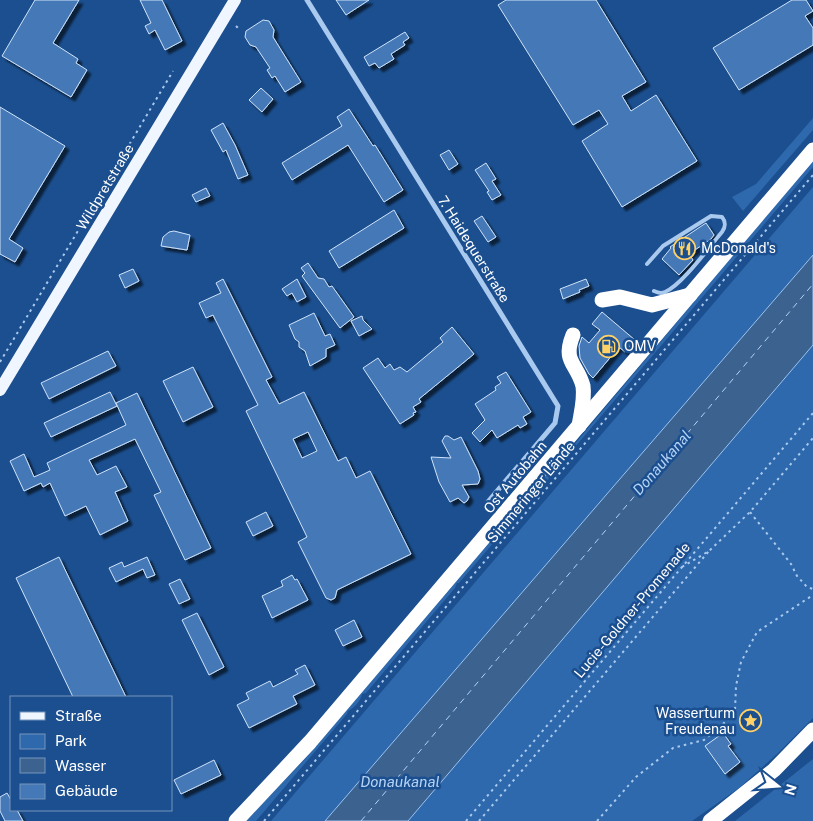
<svg xmlns="http://www.w3.org/2000/svg" width="813" height="821" font-family="'Public Sans',sans-serif">
  <style>
    .green { fill: #2e69ad }
    .water { fill: #3c6290; stroke: #9cc4f0 }
    .lines { fill: none; stroke-linecap: round; stroke-linejoin: round }
    .ferry { stroke: #b5d3f5; stroke-width: 1; stroke-dasharray: 6 5; stroke-linecap: butt }
    .building { fill: #4478b7; stroke: #cfe3fa; fill-rule: evenodd; filter: url(#shadow) }
    .path { stroke: #a9c9ee; stroke-width: 2; stroke-dasharray: 2.5 4; stroke-linecap: butt }
    .lane { stroke: #a9c9ee; stroke-width: 4 }
    .street { stroke: #a9c9ee; stroke-width: 5 }
    .primary { stroke: #f0f6ff; stroke-width: 12 }
    .highway { stroke: #fff; stroke-width: 15 }
    .labels { text-anchor: middle; stroke-width: 5; stroke-linejoin: round; paint-order: stroke }
    .street-label { font-size: 14px; fill: #fff; stroke: #1b4f8f }
    .poi-label { font-size: 14px; fill: #fff; stroke: #1b4f8f; text-anchor: start }
    .water-label { font-size: 15px; font-style: italic; fill: #b5d3f5; stroke: #1b4f8f }
  </style>
  <defs>
    <filter id="shadow"><feDropShadow dx="4" dy="4" stdDeviation="1" flood-color="#0009"/></filter>
  </defs>
  <rect width="100%" height="100%" fill="#1b4f8f"/>
  <!-- green -->
  <g class="green">
    <path d="M813 118V130L743 211 732 197 756 184Z"/>
    <path d="M813 160V167L749 242 746 243 745 247 574 448 573 446Z"/>
    <path d="M813 187V255L325 821H271Z"/>
    <path d="M813 345V718L777 754 739 788 692 821H408Z"/>
    <path d="M554 467H556V470L459 583H457L455 588 366 693 362 694C361 701 353 709 348 711L347 714 256 821H246L304 760Z"/>
    <path d="M813 759V821H735Z"/>
  </g>
  <!-- water -->
  <path class="water" d="M813 255V345L408 821H325Z"/>
  <g class="lines">
    <!-- ferry -->
    <path class="ferry" d="M361 821 813 284"/>
  </g>
  <!-- building -->
  <g class="building">
    <path d="M35 0H79L53 43 78 59 76 63 87 70 71 97 2 56Z"/>
    <path d="M140 0H162L182 41 165 50 155 30 149 34 145 26 151 23Z"/>
    <path d="M336 0H369L346 15Z"/>
    <path d="M506 0H596L646 82 622 96 631 111 656 95 697 161 622 207 582 141 608 124 599 110 573 125 498 5Z"/>
    <path d="M792 0H806L813 11 805 16 813 28V45L739 90 713 48Z"/>
    <path d="M263 20 269 21 274 30 273 37 301 82 285 92 275 76 272 78 267 70 270 68 256 47 250 45 245 37 246 31Z"/>
    <path d="M405 32 409 38 403 42 405 45 391 54 394 59 379 68 375 63 369 66 364 57Z"/>
    <path d="M261 88 273 99 262 112 249 100Z"/>
    <path d="M0 107 65 146 9 239 23 248 15 262 0 254Z"/>
    <path d="M349 109 373 146 375 145 403 190 384 202 348 145 292 180 282 163 342 126 337 117Z"/>
    <path d="M223 123 235 145 248 175 238 179 226 150 223 152 211 130Z"/>
    <path d="M449 150 458 164 449 170 440 155Z"/>
    <path d="M486 163 496 179 492 181 501 195 492 200 487 192 489 191 475 170Z"/>
    <path d="M206 188 210 196 196 202 192 195Z"/>
    <path d="M394 210 404 228 339 268 329 251Z"/>
    <path d="M482 216 496 237 488 242 474 221Z"/>
    <path d="M706 223 714 235 711 239 689 254 693 260 679 275 662 259 671 248 670 247Z"/>
    <path d="M174 231 190 235 187 250 161 246 163 237 169 232Z"/>
    <path d="M308 263 318 278 324 279 329 287 332 286 354 317 340 328 302 276 305 273 301 268Z"/>
    <path d="M133 269 139 281 125 288 119 275Z"/>
    <path d="M223 279 272 377 266 380 279 404 304 392 338 461 346 457 356 478 370 471 411 554 337 590 335 598 331 600 326 598 298 542 307 537 246 411 258 405 213 315 206 318 199 303 221 293 216 283ZM308 432 317 451 302 458 293 439Z"/>
    <path d="M297 279 306 297 297 302 292 293 287 296 282 289Z"/>
    <path d="M586 279 589 286 579 290 580 292 563 299 560 289Z"/>
    <path d="M602 312 635 340 625 352 619 347 593 378 589 374 580 358 579 346 582 337 589 343 600 330 592 324Z"/>
    <path d="M314 313 325 336 330 334 335 345 326 349V357L310 366 305 351 299 347V342L295 339 289 325Z"/>
    <path d="M362 316 363 320 372 329 359 336 351 321Z"/>
    <path d="M452 327 474 354 419 399 421 402 413 407 416 412 413 413 414 415 400 424 363 368 378 358 385 368 390 364 394 370 400 367 407 372 443 342 440 338Z"/>
    <path d="M108 351 116 366 49 399 41 383Z"/>
    <path d="M193 367 213 407 183 422 163 381Z"/>
    <path d="M506 372 531 412 523 417 527 424 520 428 518 425 497 438 492 430 480 442 472 433 485 420 475 404 496 390 495 387 501 383 497 377Z"/>
    <path d="M110 392 117 406 51 437 44 423Z"/>
    <path d="M137 393 211 548 185 560 154 495 161 492 135 439 89 460 97 475 116 466 127 487 115 492 128 521 100 535 86 506 65 516 50 483 43 487 41 483 24 491 10 461 24 454 34 477 50 470 47 463 126 425 116 403Z"/>
    <path d="M445 436H448L454 440 461 437 478 471 480 479 478 484 462 485 469 497 467 501 464 503 458 498 450 502 439 482 431 457 451 458 442 441Z"/>
    <path d="M266 512 273 526 253 536 246 522Z"/>
    <path d="M59 557 126 697H73L16 578Z"/>
    <path d="M147 557 155 575 147 578 143 569 116 582 109 568 122 562 124 567Z"/>
    <path d="M292 575 295 580 297 579 308 600 272 618 262 596 283 586 281 581Z"/>
    <path d="M180 579 190 599 179 604 169 584Z"/>
    <path d="M197 613 224 667 209 675 182 620Z"/>
    <path d="M354 620 362 637 343 646 335 630Z"/>
    <path d="M305 665 315 685 293 696 297 704 249 728 237 705 249 699 246 693 270 681 273 687 298 674 295 670Z"/>
    <path d="M723 733 731 744 728 746 740 762 725 774 705 746Z"/>
    <path d="M214 760 221 775 181 794 174 780Z"/>
    <path d="M7 793 11 800V810H17L23 821H5L0 811V797Z"/>
  </g>
  <g class="lines">
    <!-- path -->
    <g class="path">
      <path d="M236 26 238 28"/>
      <path d="M0 362 173 71"/>
      <path d="M750 512 791 564 797 576 807 587 813 589"/>
      <path d="M682 567 709 551 750 512 813 438"/>
      <path d="M264 821 813 175"/>
      <path d="M466 821 813 413"/>
      <path d="M479 821 709 551"/>
      <path d="M597 821 636 777 673 748 704 740 731 717 735 710 736 686 741 662 757 632 813 595"/>
    </g>
    <!-- lane -->
    <path class="lane" d="M647 264 663 246 711 216 722 217C726 222 726 226 722 232 709 247 682 285 665 292 661 294 658 293 654 291"/>
    <!-- street -->
    <path class="street" d="M307 0 558 406 555 423 487 503"/>
    <!-- primary -->
    <path class="primary" d="M0 390 235 0"/>
    <!-- highway -->
    <g class="highway">
      <path d="M602 300 620 297 652 305 690 295"/>
      <path d="M573 335C562 362 577 363 583 386 585 399 581 413 579 426"/>
      <path d="M236 821 310 742 813 150"/>
      <path d="M710 821 774 770 813 730"/>
    </g>
  </g>
  <!-- icons -->
  <defs>
    <symbol id="restaurant-ring" viewBox="-11 -11 22 22"><circle r="9.5" fill="#1b4f8f" stroke="#ffd166" stroke-width="1.5"/><path d="M-5-6h1v4h1v-4h1v4h1v-4h1v5L-1.5 .5V6h-2V.5L-5-1ZM5-6V6H3V1.5H1.5Q1.5-4 5-6Z" fill="#ffd166"/></symbol>
    <symbol id="fuel-ring" viewBox="-11 -11 22 22"><circle r="9.5" fill="#1b4f8f" stroke="#ffd166" stroke-width="1.5"/><path d="M-5.5-6h7V0h2V4h1.3V-2.5L3-4.5l.8-.8L6-3V5H2.5V1h-1V6h-7ZM-4.2-4.7v3.2H.2V-4.7Z" fill="#ffd166"/></symbol>
    <symbol id="sight-ring" viewBox="-11 -11 22 22"><circle r="9.5" fill="#1b4f8f" stroke="#ffd166" stroke-width="1.5"/><path d="M0-6L1.8-2.2L6-1.7L2.9 1.2L3.7 5.4L0 3.3L-3.7 5.4L-2.9 1.2L-6-1.7L-1.8-2.2Z" fill="#ffd166"/></symbol>
  </defs>
  <g fill-rule="evenodd">
    <use href="#restaurant-ring" x="672" y="236" width="25" height="25"/>
    <use href="#fuel-ring" x="596" y="334" width="25" height="25"/>
    <use href="#sight-ring" x="738" y="708" width="25" height="25"/>
  </g>
  <g class="labels">
    <!-- street labels -->
    <g class="street-label">
      <text transform="translate(105 187) rotate(-59)" y="5">Wildpretstraße</text>
      <text transform="translate(474 249) rotate(58)" y="5">7. Haidequerstraße</text>
      <text transform="translate(515 477) rotate(-50)" y="5">Ost Autobahn</text>
      <text transform="translate(531 492) rotate(-50)" y="5">Simmeringer Lände</text>
      <text transform="translate(632 610) rotate(-50)" y="5">Lucie-Goldner-Promenade</text>
    </g>
    <!-- poi labels -->
    <g class="poi-label">
      <text x="701" y="253">McDonald's</text>
      <text x="624" y="351">OMV</text>
      <text x="735" y="718" text-anchor="end">Wasserturm<tspan x="735" dy="16">Freudenau</tspan></text>
    </g>
    <!-- water labels -->
    <g class="water-label">
      <text transform="translate(662 463) rotate(-49)" y="5">Donaukanal</text>
      <text x="400" y="787">Donaukanal</text>
    </g>
  </g>
  <!-- legend -->
  <rect x="10" y="696" width="162" height="115" fill="#1b4f8f" stroke="#7695bc"/>
  <rect x="20" y="712" width="25" height="8" fill="#f0f6ff" stroke="#7695bc"/>
  <text x="55" y="721" font-size="15" fill="#ffffff">Straße</text>
  <rect x="20" y="734" width="25" height="15" fill="#2e69ad" stroke="#7695bc"/>
  <text x="55" y="746" font-size="15" fill="#ffffff">Park</text>
  <rect x="20" y="758" width="25" height="15" fill="#3c6290" stroke="#7695bc"/>
  <text x="55" y="771" font-size="15" fill="#ffffff">Wasser</text>
  <rect x="20" y="784" width="25" height="15" fill="#4478b7" stroke="#7695bc"/>
  <text x="55" y="796" font-size="15" fill="#ffffff">Gebäude</text>
  <!-- north arrow -->
  <g transform="translate(778 786) rotate(107)" stroke="#1b4f8f" stroke-width="4" paint-order="stroke">
  <path d="M0-4L9 19L0 12L-9 19Z" fill="#ffffff"/>
  <text y="-8" font-size="14" font-weight="bold" text-anchor="middle" fill="#ffffff">N</text>
  </g>
</svg>
